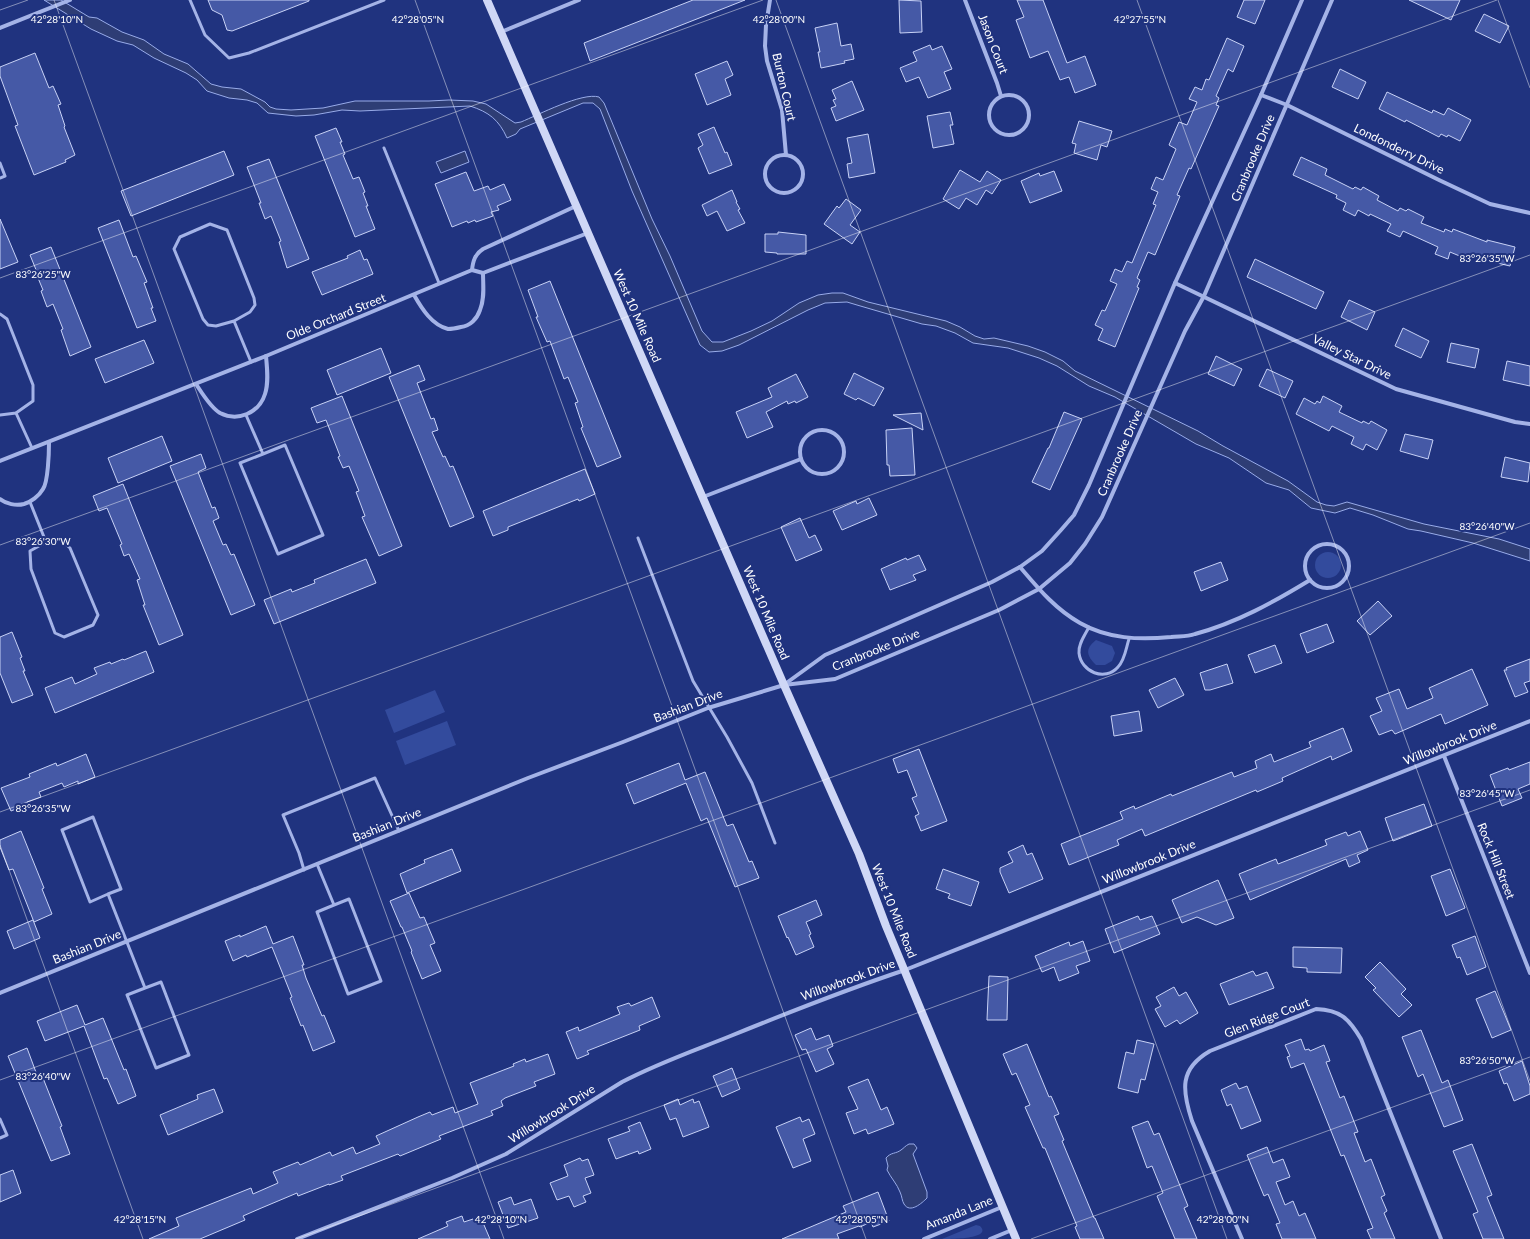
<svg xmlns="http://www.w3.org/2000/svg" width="1530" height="1239" font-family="Lato,sans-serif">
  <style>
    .green { fill: #334b9d }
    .water { fill: #2e3d75; stroke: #98abe9 }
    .building { fill: #4559a6; stroke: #c8d2f6 }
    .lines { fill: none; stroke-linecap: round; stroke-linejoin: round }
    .lane { stroke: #a4b3e7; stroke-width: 3 }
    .street { stroke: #a4b3e7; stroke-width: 4 }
    .secondary { stroke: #cfd7f6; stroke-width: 8 }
    .ticks { fill: none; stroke: #fff; stroke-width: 1; stroke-opacity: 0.45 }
    .labels { text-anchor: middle; stroke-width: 4; stroke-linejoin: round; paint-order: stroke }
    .street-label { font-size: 12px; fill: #fff; stroke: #20337f }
    .ticks-label { font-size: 10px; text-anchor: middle; fill: #fff; stroke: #20337f; stroke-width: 4; stroke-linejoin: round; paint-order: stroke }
  </style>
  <rect width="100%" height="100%" fill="#20337f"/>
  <!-- green -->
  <g class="green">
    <circle cx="1328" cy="565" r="13"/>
    <path d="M1096 640 1112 646 1115 653 1112 661 1105 665H1096C1086 655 1085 649 1096 640Z"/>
    <path d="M435 690 445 712 394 733 385 710Z"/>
    <path d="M447 721 456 745 405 765 396 741Z"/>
    <path d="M976 1225 980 1226C993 1239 950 1239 942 1239Z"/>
  </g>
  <!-- water -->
  <g class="water">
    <path d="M44 0H61L89 17 97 18 122 32 144 40 164 54 188 64 211 84 222 87 241 89 265 102 270 107 276 109 291 110 323 108 355 101H429L449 100 473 101 486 104 515 123 521 122C538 115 582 92 599 97L604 103 652 219 670 256 702 331 712 342H723L751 331 772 321 799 303 818 295 832 293H843L868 302 946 321 960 327 975 336 984 339 994 338 1028 346 1045 352 1063 361 1075 371 1198 431 1223 446 1288 481 1317 502 1326 505 1334 506 1347 502 1424 524 1499 539 1530 549V561L1473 543 1421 531 1408 529 1373 515 1350 508 1335 513 1311 508 1289 490 1266 483 1229 458 1196 444 1115 397 1089 386 1057 366 1039 358 1008 348 973 343 955 333 936 326 922 324 857 305 847 302 825 303 808 310 739 345 722 351 709 352 700 345 632 191 600 109 593 103H583L520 129 516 134 507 138C499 120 489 112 470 106L360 111 342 110 314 115 296 116 268 113 257 103 247 100 229 98 207 91 197 80 186 73 154 58 133 45 117 41 91 29Z"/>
    <path d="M465 151 469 162 441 173 436 162Z"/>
    <path d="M909 1144H914L917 1148 913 1154 927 1192V1198C922 1203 910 1214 904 1204 902 1201 902 1196 900 1192 897 1184 891 1178 887 1170L888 1166 886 1158C891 1152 896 1154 901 1150 904 1148 905 1146 909 1144Z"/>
  </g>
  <!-- building -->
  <g class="building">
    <path d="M208 0H309V1L232 31 227 30 222 15 212 10Z"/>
    <path d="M693 0H745L590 61 584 43Z"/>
    <path d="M899 0 921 1 922 32 900 33Z"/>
    <path d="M1017 0H1043L1067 63 1085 56 1096 85 1075 93 1069 77 1060 80 1048 51 1030 58 1016 20 1024 17Z"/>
    <path d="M1244 0H1265L1255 24 1237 17Z"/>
    <path d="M1409 0H1460L1451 20Z"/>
    <path d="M1484 14 1509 26 1500 43 1475 31Z"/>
    <path d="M837 23 841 46 851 44 854 59 844 61 845 63 821 68 818 52H820L815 28Z"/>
    <path d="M1227 38 1244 46 1233 72 1228 69 1216 96 1219 98 1216 105 1219 106 1191 169 1189 168 1177 195 1180 196 1155 255 1148 252 1137 278 1140 280 1137 287 1139 288 1115 347 1098 340 1103 329 1095 325 1102 310 1105 311 1117 284 1110 281 1115 269 1122 272 1127 261 1132 263 1156 205 1153 204 1158 192 1151 189 1156 177 1163 180 1176 149 1169 145 1179 122 1187 125 1197 102 1189 99 1195 87 1202 90 1206 79 1209 80Z"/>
    <path d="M930 45 932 50 942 46 952 69 944 72 951 89 928 98 919 77 906 82 900 68 917 61 913 52Z"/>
    <path d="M35 53 49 88 53 86 61 104 58 105 65 126 64 127 75 155 65 160 66 162 34 175 15 126 18 125 0 76V67Z"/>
    <path d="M727 61 733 75 725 79 731 95 707 105 695 74Z"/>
    <path d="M1340 69 1366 82 1358 99 1332 87Z"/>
    <path d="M852 81 864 110 836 121 831 108 836 106 833 100 836 99 832 90Z"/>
    <path d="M1387 92 1432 113 1433 110 1444 115 1448 108 1471 120 1460 141 1448 135 1447 137 1441 134 1439 137 1406 120 1405 122 1379 109Z"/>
    <path d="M950 112 953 125H950L954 144 933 148 927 116Z"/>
    <path d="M1079 121 1112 131 1107 147 1101 145 1097 160 1074 153 1076 144 1072 143Z"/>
    <path d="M714 127 725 153 727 152 732 165 709 174 698 148 703 145 698 134Z"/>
    <path d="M336 128 342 142H340L345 154 343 155 353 179 359 177 365 192 363 193 368 206H366L375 229 355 237 315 136Z"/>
    <path d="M868 134 875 173 849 178 847 164 852 163 847 138Z"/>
    <path d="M224 151 234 175 131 216 121 191Z"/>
    <path d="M1301 157 1327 169 1325 175 1353 189 1355 187 1361 190 1363 187 1379 196 1377 200 1398 211 1400 208 1406 211 1408 209 1424 217 1421 223 1444 232 1445 229 1452 232 1453 229 1487 242V240L1515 247 1510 266 1463 255 1462 257 1450 252 1448 259 1435 254 1438 247 1403 231 1400 237 1387 231 1391 224 1370 214 1369 216 1358 210 1355 216 1343 210 1346 203 1336 198 1337 195 1293 175Z"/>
    <path d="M269 159 309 259 287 268 279 242 281 241 271 216 265 219 259 203H261L247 167Z"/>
    <path d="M960 170 980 182 987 171 1001 180 992 194 986 190 977 205 966 198 959 209 943 199Z"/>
    <path d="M1054 171 1062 191 1030 203 1021 181 1039 173 1040 176Z"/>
    <path d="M466 172 474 191 488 186 490 190 504 184 511 200 497 206 499 210 491 212 493 216 476 222 475 220 468 223 467 221 452 227 435 184Z"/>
    <path d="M732 190 737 202H736L740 209 738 210 745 223 727 231 717 211 707 216 702 205Z"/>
    <path d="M846 199 861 210 850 225 860 232 852 244 824 224 837 206 839 208Z"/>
    <path d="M0 219 18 262 0 269Z"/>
    <path d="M119 220 133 257 136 256 147 282 144 283 153 308H151L156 321 137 328 98 228Z"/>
    <path d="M778 232 806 235V254H777V253L765 252V234H778Z"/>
    <path d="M51 247 91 347 70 356 61 330 63 329 53 304 47 307 41 291 43 290 38 278 39 277 30 255Z"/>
    <path d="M360 250 364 260 367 259 373 274 322 295 312 272 348 258 347 256Z"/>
    <path d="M1255 259 1324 292 1316 309 1247 277Z"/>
    <path d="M550 281 621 457 597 467 581 428 583 427 575 403 578 402 568 377 564 379 550 341 547 342 536 317H538L528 290Z"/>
    <path d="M1349 300 1375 312 1367 330 1341 317Z"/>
    <path d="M1403 328 1429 341 1421 358 1395 346Z"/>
    <path d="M144 340 154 363 105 383 95 359Z"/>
    <path d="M1451 343 1479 349 1475 368 1447 362Z"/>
    <path d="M381 348 391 373 337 395 327 370Z"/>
    <path d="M1216 356 1242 369 1234 386 1208 374Z"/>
    <path d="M1507 361 1530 366V386L1503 380Z"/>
    <path d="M419 365 425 380 417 383 431 419 434 418 438 430 432 432 443 457 445 456 450 467 453 466 474 517 450 527 389 377Z"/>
    <path d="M1267 369 1293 381 1285 398 1259 386Z"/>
    <path d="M854 373 884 388 874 406 858 398 856 400 844 394Z"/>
    <path d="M796 374 808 397 796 403 795 401 788 404 787 401 766 412 773 427 747 438 736 412 772 397 768 388Z"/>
    <path d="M342 396 402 546 379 556 362 517 365 516 356 492 359 491 349 466 343 468 338 457 340 456 326 420 317 423 311 408Z"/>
    <path d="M1323 396 1342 406 1339 412 1362 423 1363 421 1369 424 1371 421 1387 430 1377 450 1366 444 1363 450 1351 444 1354 437 1332 426 1329 431 1296 414 1304 398 1315 404 1317 401 1320 403Z"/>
    <path d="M1064 412 1082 419 1050 490 1032 482 1048 448H1049Z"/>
    <path d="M921 413 923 430 893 415Z"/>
    <path d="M912 428 915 475 890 476 889 465H887L886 430Z"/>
    <path d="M1405 434 1433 440 1428 459 1400 451Z"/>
    <path d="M162 436 172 461 118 483 108 458Z"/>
    <path d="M201 454 206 468 198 472 212 508 215 507 219 518 213 521 223 545 226 544 231 555 234 554 255 605 231 615 170 466Z"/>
    <path d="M1505 457 1530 463 1528 482 1501 477Z"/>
    <path d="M585 469 595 494 579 501 578 499 508 527V530L493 536 483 511Z"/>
    <path d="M123 484 183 635 159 645 143 605H145L137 580 140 579 129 554 124 556 120 545 122 544 107 508 99 511 93 496Z"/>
    <path d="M869 498 877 515 842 530 833 511 856 501 857 504Z"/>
    <path d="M800 518 809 538 815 535 822 550 796 561 781 527Z"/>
    <path d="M919 555 926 570 913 575 916 580 890 590 881 569 906 558 907 560Z"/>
    <path d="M366 559 376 583 274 624 264 600 291 589 292 592 315 583 314 580Z"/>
    <path d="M1221 562 1228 580 1201 591 1194 572Z"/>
    <path d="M1378 601 1392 616 1370 635 1357 621Z"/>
    <path d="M1327 624 1334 642 1307 653 1300 634Z"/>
    <path d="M12 632 22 657 20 658 25 671H23L33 695 12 703 0 673V637Z"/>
    <path d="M1275 645 1282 663 1255 673 1248 655Z"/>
    <path d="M146 651 154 672 55 713 45 688 72 677 75 684 97 674 94 668 110 662 111 664 123 659 124 660Z"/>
    <path d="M1530 659V681L1524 683 1528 692 1515 697 1504 670H1507L1506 668Z"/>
    <path d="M1227 664 1233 683 1210 690H1205L1200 673Z"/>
    <path d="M1472 669 1488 705 1445 724 1441 714 1395 734 1392 730 1379 735 1370 716 1382 711 1376 698 1399 689 1407 709 1433 698 1429 688Z"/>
    <path d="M1175 678 1184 695 1158 708 1149 690Z"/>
    <path d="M1139 711 1142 731 1114 736 1111 716Z"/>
    <path d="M1343 728 1352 751 1332 760 1331 756 1282 778 1283 781 1257 792 1256 790 1145 836 1142 829 1117 840 1119 845 1069 865 1061 844 1123 819 1120 812 1134 806 1135 809 1171 794 1172 796 1232 772 1234 777 1257 768 1255 761 1271 754 1274 762 1311 747 1309 742Z"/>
    <path d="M919 749 947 821 921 831 915 816 919 814 912 798 917 796 907 770 898 773 893 759Z"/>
    <path d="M86 754 95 777 78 784V781L64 787 62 783 39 792 41 797 27 802 28 804 11 811 1 788 30 777 29 774 56 763 57 766Z"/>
    <path d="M1530 762V784L1518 789 1522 798 1502 806 1490 775 1508 768 1509 770Z"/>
    <path d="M679 763 685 780 705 772 727 826 733 824 749 862 752 861 759 878 735 887 707 818 701 821 686 783 634 804 626 784Z"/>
    <path d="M1424 804 1432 826 1393 841 1385 818Z"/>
    <path d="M21 831 44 888 42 889 52 914 34 922 13 869 9 870 0 847V840Z"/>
    <path d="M1360 831 1368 850 1357 855 1360 862 1349 867 1346 859 1250 900 1239 874 1276 859 1278 864 1327 845 1325 840 1346 832 1348 836Z"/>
    <path d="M1023 845 1027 855 1032 853 1043 879 1009 893 1000 872V868L1013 862 1008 852Z"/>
    <path d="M452 849 461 871 407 893 400 874 425 863 424 860Z"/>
    <path d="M943 869 979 882 971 906 948 898 950 894 936 889Z"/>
    <path d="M1450 869 1465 908 1446 916 1431 876Z"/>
    <path d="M1218 880 1234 918 1216 925 1197 917 1182 923 1172 900Z"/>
    <path d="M409 893 420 918 424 917 435 943 430 945 441 971 422 979 411 952 412 951 402 927H401L390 901Z"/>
    <path d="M816 900 822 915 806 922 811 934 809 935 814 947 796 955 788 937 787 938 778 916Z"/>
    <path d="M1138 916 1140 920 1152 916 1160 934 1114 953 1105 929Z"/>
    <path d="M33 920 40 938 14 949 7 931Z"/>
    <path d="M266 926 273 944 293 936 304 965H302L306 978 322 1016 324 1015 335 1042 313 1051 303 1025 301 1026 290 998 292 997 272 947 247 957 246 955 233 961 225 941 240 935V937Z"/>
    <path d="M1475 936 1486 967 1467 975 1460 957 1457 958 1452 945Z"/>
    <path d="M1083 941 1090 961 1076 966 1079 973 1059 981 1054 967 1042 972 1035 956 1069 942 1070 946Z"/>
    <path d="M1293 947 1342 948 1341 973 1307 972V968L1293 967Z"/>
    <path d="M1380 962 1406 989 1401 994 1412 1005 1399 1017 1373 990 1376 988 1365 977Z"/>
    <path d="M1253 971 1256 976 1267 972 1274 988 1229 1005 1220 984Z"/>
    <path d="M989 976 1008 977 1007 1020H987Z"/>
    <path d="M1174 987 1179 996 1186 992 1198 1013 1180 1024 1177 1020 1165 1027 1155 1009 1161 1006 1156 997Z"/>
    <path d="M1495 991 1511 1030 1492 1038 1476 999Z"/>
    <path d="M652 997 660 1017 639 1026 640 1030 587 1051 589 1054 577 1059 566 1032 578 1027 579 1031 620 1014 617 1007 629 1003 631 1006Z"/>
    <path d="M77 1005 85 1025 103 1018 124 1070 126 1069 136 1096 118 1104 107 1078 104 1079 84 1026 45 1041 37 1021Z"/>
    <path d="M811 1028 816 1040 829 1035 833 1046 827 1049 834 1064 816 1072 806 1049 802 1050 795 1035Z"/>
    <path d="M1421 1030 1442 1083 1448 1080 1463 1120 1444 1127 1423 1074 1418 1077 1402 1037Z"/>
    <path d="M1301 1039 1305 1050 1309 1049 1310 1051 1324 1045 1330 1061 1326 1062 1340 1098 1344 1096 1358 1132 1354 1133 1365 1162 1371 1159 1385 1195 1381 1197 1387 1211 1384 1213 1395 1239H1371L1367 1230 1373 1228 1344 1155 1341 1156 1304 1063 1291 1068 1287 1057 1290 1056 1285 1045Z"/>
    <path d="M1137 1040 1154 1044 1145 1080 1141 1079 1138 1093 1118 1088 1126 1052 1134 1054Z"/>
    <path d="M1027 1044 1049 1097 1051 1096 1059 1114 1054 1116 1064 1140 1062 1141 1094 1218H1095L1104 1239H1080L1075 1227 1077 1226 1045 1148H1043L1025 1107 1030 1105 1016 1073 1012 1075 1003 1054Z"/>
    <path d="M27 1048 37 1075 41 1073 62 1126 60 1127 70 1154 51 1161 8 1056Z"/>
    <path d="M548 1054 555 1074 534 1082 536 1086 505 1098 501 1101 503 1106 491 1111 493 1115 439 1136 441 1139 400 1156 398 1154 341 1176 343 1180 329 1185V1184L298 1196 297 1193 259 1209 243 1216 245 1220 200 1239H149L179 1226 176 1218 251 1188 253 1194 278 1183 273 1172 298 1162 300 1165 330 1152 332 1156 353 1147 356 1154 380 1144 376 1136 418 1117 430 1112 432 1115 453 1107 455 1113 478 1104 470 1083 514 1066 513 1064 525 1059 526 1062Z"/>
    <path d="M1522 1061 1530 1086V1094L1514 1101 1507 1083 1504 1084 1499 1071Z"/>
    <path d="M732 1068 740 1089 722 1097 713 1076Z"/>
    <path d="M868 1079 881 1110 887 1107 894 1124 868 1134 866 1129 854 1134 846 1113 858 1109 848 1087Z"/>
    <path d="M1236 1083 1239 1089 1247 1086 1261 1121 1241 1129 1231 1104 1227 1106 1221 1090Z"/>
    <path d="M214 1089 223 1112 168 1135 160 1115 198 1099 197 1095Z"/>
    <path d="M678 1099 680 1105 693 1099 694 1103 699 1101 709 1127 683 1137 676 1118 670 1120 664 1105Z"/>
    <path d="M800 1117 802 1122 809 1119 815 1134 803 1139 811 1161 793 1168 776 1127Z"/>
    <path d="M1148 1121 1154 1135 1159 1133 1188 1206 1184 1208 1197 1239H1175L1157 1196 1163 1193 1152 1166 1147 1168 1132 1127Z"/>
    <path d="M640 1122 651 1149 639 1154 638 1151 616 1159 608 1139 630 1131 628 1127Z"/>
    <path d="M1472 1144 1492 1195 1487 1197 1504 1239H1483L1473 1214 1478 1212 1453 1151Z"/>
    <path d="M1267 1147 1273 1163 1283 1159 1290 1177 1276 1182 1285 1205 1293 1201 1299 1216 1305 1213 1316 1239H1282L1276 1224 1280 1223 1268 1194 1264 1196 1247 1155Z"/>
    <path d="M580 1158 582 1161 588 1159 594 1175 585 1178 591 1193 583 1196 586 1202 574 1207 569 1196 557 1200 550 1183 568 1176 564 1165Z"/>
    <path d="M13 1170 21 1193 0 1202V1175Z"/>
    <path d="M878 1192 889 1221 873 1227 871 1222 860 1227 859 1226 837 1234 839 1239H782L846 1212 843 1206Z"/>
    <path d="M511 1197 514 1205 531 1199 538 1218 508 1228 498 1202Z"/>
    <path d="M462 1216 464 1222 473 1219 474 1221 481 1218 490 1239H418L448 1226 446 1222Z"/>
  </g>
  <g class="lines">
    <!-- lane -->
    <g class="lane">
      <path d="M190 0 205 35 229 58 249 53 384 0"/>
      <path d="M384 148 439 283"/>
      <path d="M0 163 5 176 0 178"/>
      <path d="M0 314 7 319 33 385V401L16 413 0 415"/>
      <path d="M234 321 216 326 208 325 203 319 174 249 180 237 210 224 227 230 254 298 255 305 250 312 234 321 251 362"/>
      <path d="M16 413 32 448"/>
      <path d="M246 415 263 454 240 463 278 554 323 535 285 445 263 454"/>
      <path d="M30 502 46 542 30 551 31 569 55 633 64 637 93 625 98 615 70 548 60 539 46 542"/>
      <path d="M638 538 693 681 727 737 752 783 775 843"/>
      <path d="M1089 627C1085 635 1078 644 1079 653 1081 672 1105 682 1118 667 1125 660 1126 648 1129 639"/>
      <path d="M317 864 334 905 317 912 348 994 381 981 349 899 334 905"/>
      <path d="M304 870 299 853 283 815 375 778 399 831"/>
      <path d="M108 894 90 902 62 830 93 817 121 889 108 894 145 988 127 995 156 1068 189 1055 161 982 145 988"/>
      <path d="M0 1119 7 1135 0 1138"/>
    </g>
    <!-- street -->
    <g class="street">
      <path d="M770 0 766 25 765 46 767 61 782 110 786 155"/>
      <path d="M965 0 997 83 1001 96"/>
      <path d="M0 28 70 0"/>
      <path d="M501 32 579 0"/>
      <path d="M1261 95 1287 105 1439 180 1490 204 1530 213"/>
      <circle cx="1009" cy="115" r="20"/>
      <circle cx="784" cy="174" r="19"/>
      <path d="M472 270C473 261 475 254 483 249L576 206"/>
      <path d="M1175 283 1396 389 1515 422 1530 424"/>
      <path d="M414 295C422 309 432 325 448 329 452 329 457 328 461 327 470 326 477 319 480 310 485 298 483 285 483 273"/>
      <path d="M196 384C202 393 210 407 220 413 238 422 259 413 265 394 269 382 267 368 266 356"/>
      <circle cx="822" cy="452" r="22"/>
      <path d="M0 461 266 356 472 270 483 273 588 233"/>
      <path d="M703 497 801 459"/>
      <path d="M0 499C6 504 16 506 24 504 31 502 39 496 43 489 48 482 49 453 49 443"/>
      <circle cx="1327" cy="566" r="22"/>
      <path d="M1020 567C1038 588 1055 609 1080 623 1108 639 1139 640 1171 637 1179 636 1187 637 1195 634 1236 623 1274 602 1310 580"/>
      <path d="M785 684 825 655 992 582 1020 567 1042 551 1061 530 1074 515 1089 485 1175 283 1261 95 1302 0"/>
      <path d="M1444 756 1530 973"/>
      <path d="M0 993 528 778 623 742 708 708 784 685 835 679 999 610 1039 589 1070 563 1085 544 1102 517 1185 331 1204 296 1332 0"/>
      <path d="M297 1239 452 1178 506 1154 622 1082C656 1064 693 1051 728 1037 787 1013 845 990 905 970L1530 721"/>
      <path d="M924 1239 1002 1207"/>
      <path d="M990 1239 1012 1230"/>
      <path d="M1242 1239 1192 1121C1182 1090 1179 1069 1210 1051L1316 1009C1341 1010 1349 1019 1361 1039L1441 1239"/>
    </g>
    <!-- secondary -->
    <path class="secondary" d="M487 0 784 685 859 854 886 926 1016 1239"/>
  </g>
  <!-- ticks -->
  <path class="ticks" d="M54 0 504 1239M415 0 866 1239M776 0 1227 1239M1137 0 1530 1081M1498 0 1530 88M0 10 28 0M0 278 763 0M0 545 1497 0M0 812 1530 255M0 845 143 1239M0 1080 1530 523M296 1239 1530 790M1031 1239 1530 1057"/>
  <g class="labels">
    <!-- street labels -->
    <g class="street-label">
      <text transform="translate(993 44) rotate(69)" y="4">Jason Court</text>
      <text transform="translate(784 87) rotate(77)" y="4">Burton Court</text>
      <text transform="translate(1399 149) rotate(26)" y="4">Londonderry Drive</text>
      <text transform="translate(1253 158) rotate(-67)" y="4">Cranbrooke Drive</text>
      <text transform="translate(637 316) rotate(66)" y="4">West 10 Mile Road</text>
      <text transform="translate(336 317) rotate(-22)" y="4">Olde Orchard Street</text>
      <text transform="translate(1352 357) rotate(26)" y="4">Valley Star Drive</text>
      <text transform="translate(1120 453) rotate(-66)" y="4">Cranbrooke Drive</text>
      <text transform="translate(766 613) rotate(67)" y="4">West 10 Mile Road</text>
      <text transform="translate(876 650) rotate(-22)" y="4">Cranbrooke Drive</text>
      <text transform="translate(688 706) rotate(-21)" y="4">Bashian Drive</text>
      <text transform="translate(1450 743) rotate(-22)" y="4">Willowbrook Drive</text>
      <text transform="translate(387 825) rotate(-22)" y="4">Bashian Drive</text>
      <text transform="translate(1496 861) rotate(68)" y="4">Rock Hill Street</text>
      <text transform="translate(1149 862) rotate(-22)" y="4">Willowbrook Drive</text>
      <text transform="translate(894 911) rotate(68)" y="4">West 10 Mile Road</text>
      <text transform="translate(87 947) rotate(-22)" y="4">Bashian Drive</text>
      <text transform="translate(848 980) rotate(-20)" y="4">Willowbrook Drive</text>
      <text transform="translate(1267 1018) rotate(-21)" y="4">Glen Ridge Court</text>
      <text transform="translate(552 1114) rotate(-32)" y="4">Willowbrook Drive</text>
      <text transform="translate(959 1213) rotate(-22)" y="4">Amanda Lane</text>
    </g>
  </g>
  <g class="ticks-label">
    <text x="57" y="23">42°28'10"N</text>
    <text x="418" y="23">42°28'05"N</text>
    <text x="779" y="23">42°28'00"N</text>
    <text x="1140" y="23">42°27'55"N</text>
    <text x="1487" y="262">83°26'35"W</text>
    <text x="43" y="278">83°26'25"W</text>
    <text x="1487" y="530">83°26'40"W</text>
    <text x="43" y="545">83°26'30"W</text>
    <text x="1487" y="797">83°26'45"W</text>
    <text x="43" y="812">83°26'35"W</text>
    <text x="1487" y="1064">83°26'50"W</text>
    <text x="43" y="1080">83°26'40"W</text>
    <text x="140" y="1223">42°28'15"N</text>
    <text x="501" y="1223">42°28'10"N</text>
    <text x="862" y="1223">42°28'05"N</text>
    <text x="1223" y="1223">42°28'00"N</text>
  </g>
</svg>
